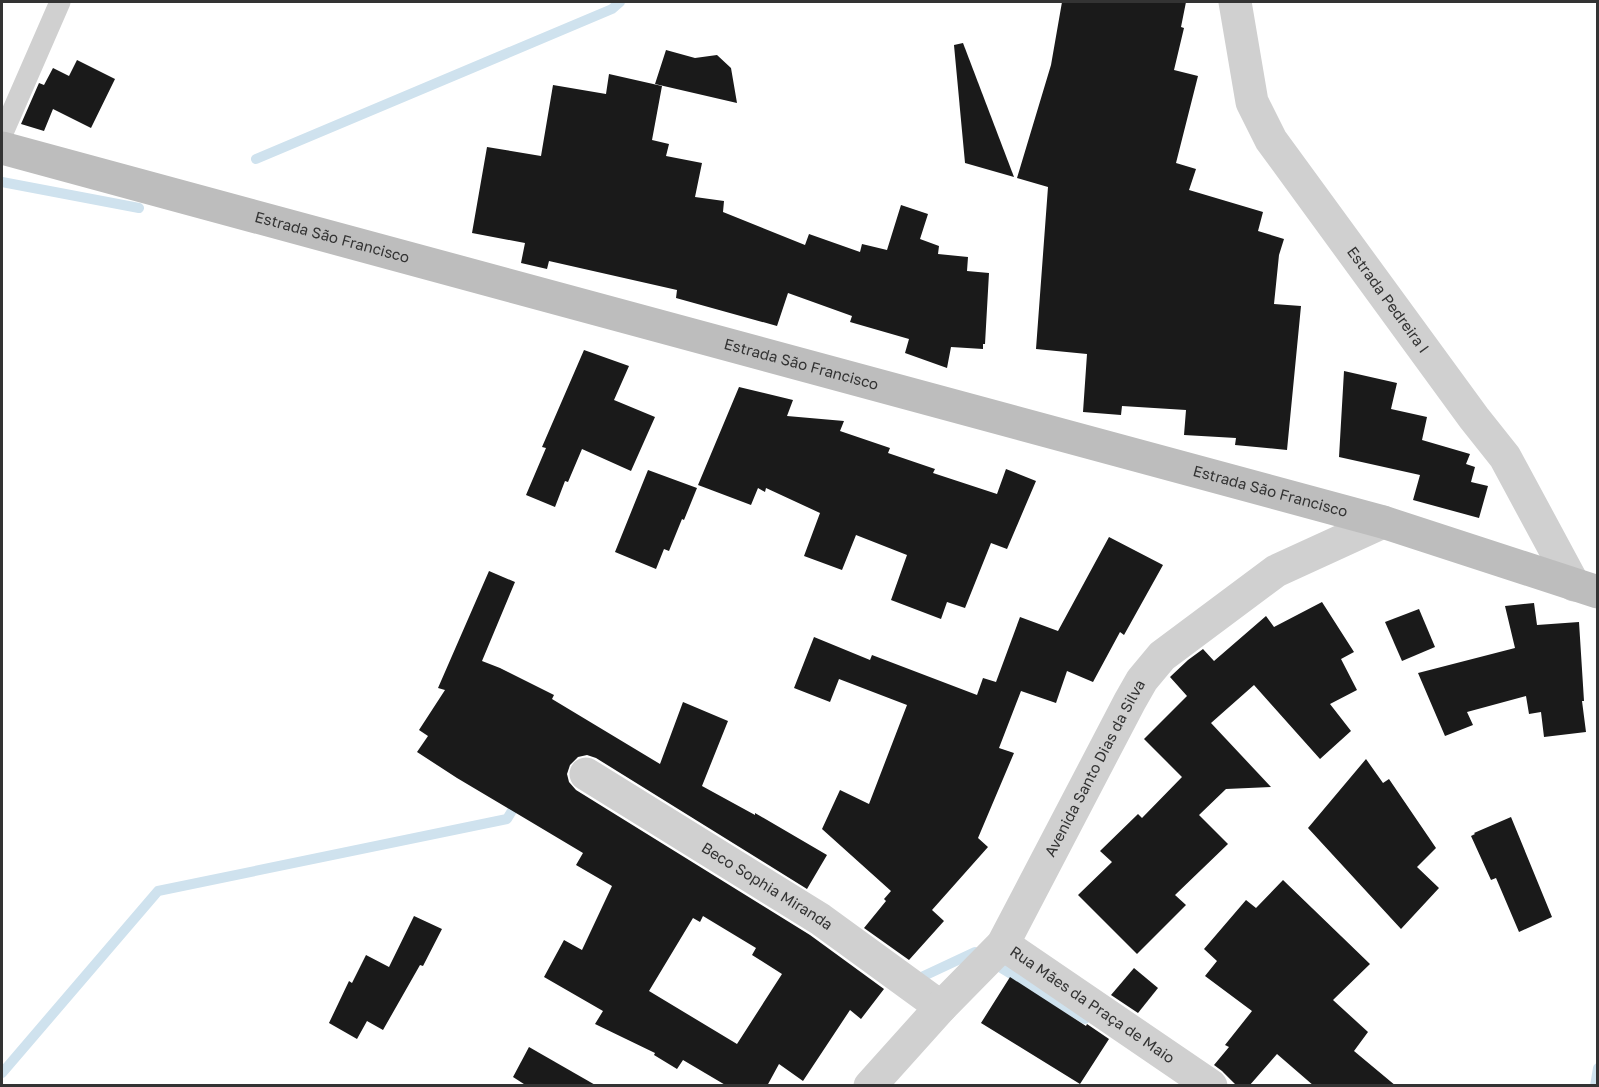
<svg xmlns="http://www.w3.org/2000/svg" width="1599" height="1087" font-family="'Golos Text',sans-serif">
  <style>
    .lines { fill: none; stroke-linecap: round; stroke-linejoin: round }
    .stream { stroke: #cfe2ee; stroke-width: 10 }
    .building { fill: #1a1a1a; fill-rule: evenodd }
    .service { stroke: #d0d0d0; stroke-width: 21 }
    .minor { stroke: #d0d0d0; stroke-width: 33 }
    .tertiary { stroke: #d0d0d0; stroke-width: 33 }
    .secondary { stroke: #bdbdbd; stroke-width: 33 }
    .labels { text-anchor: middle; stroke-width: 6; stroke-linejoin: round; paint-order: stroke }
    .street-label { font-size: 15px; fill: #333; stroke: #fff }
  </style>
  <rect width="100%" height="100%" fill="#fff"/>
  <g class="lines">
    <!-- stream -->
    <g class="stream">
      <path d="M256 159 612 9 620 2"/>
      <path d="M2 182 139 208"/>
      <path d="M913 981 975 952 1085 1019"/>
      <path d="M2 1073 158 891 507 819 518 801"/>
      <path d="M1595 1086 1598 1068"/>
    </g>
  </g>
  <!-- building -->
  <g class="building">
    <path d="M1062 2H1186L1181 27 1184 28 1174 70 1198 76 1176 163 1196 169 1189 190 1263 212 1258 231 1284 239 1279 255 1274 304 1301 306 1287 450 1235 445 1236 438 1184 435 1186 410 1122 406 1121 415 1083 412 1087 354 1036 349 1048 187 1017 178 1051 65Z"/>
    <path d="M963 43 1014 177 965 163 954 45Z"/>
    <path d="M666 50 695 58 717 55 731 68 737 103 655 84Z"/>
    <path d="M77 60 115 79 91 128 53 109 44 131 21 124 39 83 44 85 53 68 69 76Z"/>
    <path d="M609 74 662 86 652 140 669 144 666 156 702 163 695 197 724 201 723 212 805 245 809 234 860 252 862 244 887 250 901 205 928 214 920 239 939 246 938 254 968 257 967 271 989 273 985 344H983V349L951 347 947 368 905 353 909 339 850 322 852 316 788 293 777 326 676 298 677 290 549 261 547 269 521 263 525 243 472 233 487 147 541 156 553 85 606 94Z"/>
    <path d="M584 350 629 366 614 400 655 417 631 471 582 449 568 482 565 481 555 507 526 495 546 448 542 447Z"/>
    <path d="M1344 371 1397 383 1391 409 1427 417 1422 440 1470 454 1466 464 1475 467 1471 482 1488 486 1479 518 1413 500 1420 475 1339 457Z"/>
    <path d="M739 387 793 400 787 416 844 421 840 431 890 448 888 453 935 469 933 473 997 494 1006 469 1036 481 1007 549 991 543 965 608 947 602 941 619 891 600 907 555 856 535 842 570 804 556 820 513 766 488 765 492 758 488 751 505 698 485Z"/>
    <path d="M648 470 697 488 684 520 682 519 669 551 664 549 656 569 615 552Z"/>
    <path d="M1109 537 1163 565 1124 635 1120 632 1093 682 1067 671 1056 703 1021 691 999 748 1014 753 978 838 988 847 932 910 944 921 909 960 864 928 886 901 884 899 891 891 822 829 840 790 869 804 907 705 839 679 830 702 794 688 814 637 870 660 872 655 977 695 983 678 996 682 1020 617 1058 631Z"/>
    <path d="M489 571 515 582 482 661 500 668 554 695 552 699 660 764 683 702 728 721 702 786 755 815V813L827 855 807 889 596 758 587 755 578 757 570 765 567 774 569 782 576 790 810 935 884 989 861 1019 850 1010 803 1081 779 1064 767 1086H727L683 1060 677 1069 654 1055 655 1053 595 1024 603 1011 544 977 564 940 582 950 612 886 576 865 583 853 457 778 417 752 428 736 419 730 445 690 438 688ZM703 916 756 948 752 955 782 974 737 1044 649 991 693 918 700 922Z"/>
    <path d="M1322 602 1354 652 1341 659 1357 690 1330 704 1351 731 1320 759 1254 685 1211 723 1271 787 1226 789 1199 815 1228 844 1175 895 1186 905 1137 954 1078 895 1112 862 1100 851 1138 814 1142 818 1182 777 1144 739 1187 696 1170 677 1188 660 1203 649 1214 661 1266 616 1274 627Z"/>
    <path d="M1534 603 1537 625 1579 622 1584 701H1582L1586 732 1544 737 1541 712 1529 714 1526 696 1467 712 1473 725 1445 736 1418 673 1515 648 1505 606Z"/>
    <path d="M1419 609 1435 647 1402 661 1385 622Z"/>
    <path d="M1366 759 1383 783 1389 779 1436 848 1417 867 1439 888 1401 929 1308 828Z"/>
    <path d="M1511 817 1552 917 1519 932 1496 878 1491 880 1471 836 1475 834 1474 833Z"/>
    <path d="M1283 880 1370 964 1333 1000 1368 1032 1354 1051 1396 1086H1314L1277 1054 1249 1086H1237L1222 1071 1214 1065 1229 1047 1225 1045 1252 1011 1205 976 1217 961 1204 949 1246 900 1256 908Z"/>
    <path d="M414 916 442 929 423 966 420 965 383 1030 367 1021 357 1039 329 1023 349 981 352 983 366 955 389 967Z"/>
    <path d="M1134 968 1158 988 1138 1013 1111 995Z"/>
    <path d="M1010 977 1086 1026 1087 1024 1109 1039 1080 1084 981 1023Z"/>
    <path d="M529 1047 597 1086H527L513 1077Z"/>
  </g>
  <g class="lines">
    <!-- service -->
    <path class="service" d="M2 135 60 2"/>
    <!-- minor -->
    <g class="minor">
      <path id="s1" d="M586 774 820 919 941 1007"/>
      <path id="s2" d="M1003 944 1211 1086"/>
    </g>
    <!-- tertiary -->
    <g class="tertiary">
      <path id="s3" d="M1235 2 1252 102 1271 140 1474 418 1505 457 1574 585"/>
      <path id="s4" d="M870 1086 941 1007 1003 944 1130 701 1142 680 1162 656 1276 571 1383 522"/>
    </g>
    <!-- secondary -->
    <path class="secondary" id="s5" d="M2 148 1383 522 1598 592"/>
  </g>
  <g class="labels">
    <!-- street labels -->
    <g class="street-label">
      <text dy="5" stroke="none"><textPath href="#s5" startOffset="342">Estrada São Francisco</textPath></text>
      <text dy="5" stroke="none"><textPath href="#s3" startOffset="342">Estrada Pedreira I</textPath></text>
      <text dy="5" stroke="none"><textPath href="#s5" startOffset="828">Estrada São Francisco</textPath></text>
      <text dy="5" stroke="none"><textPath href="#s5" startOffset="1314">Estrada São Francisco</textPath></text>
      <text dy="5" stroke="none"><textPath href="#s4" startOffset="393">Avenida Santo Dias da Silva</textPath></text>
      <text dy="5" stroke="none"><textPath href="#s1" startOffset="213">Beco Sophia Miranda</textPath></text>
      <text dy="5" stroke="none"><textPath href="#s2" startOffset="108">Rua Mães da Praça de Maio</textPath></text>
    </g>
  </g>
  <!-- border -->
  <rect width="1599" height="1087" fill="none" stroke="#333333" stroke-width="6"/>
</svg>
